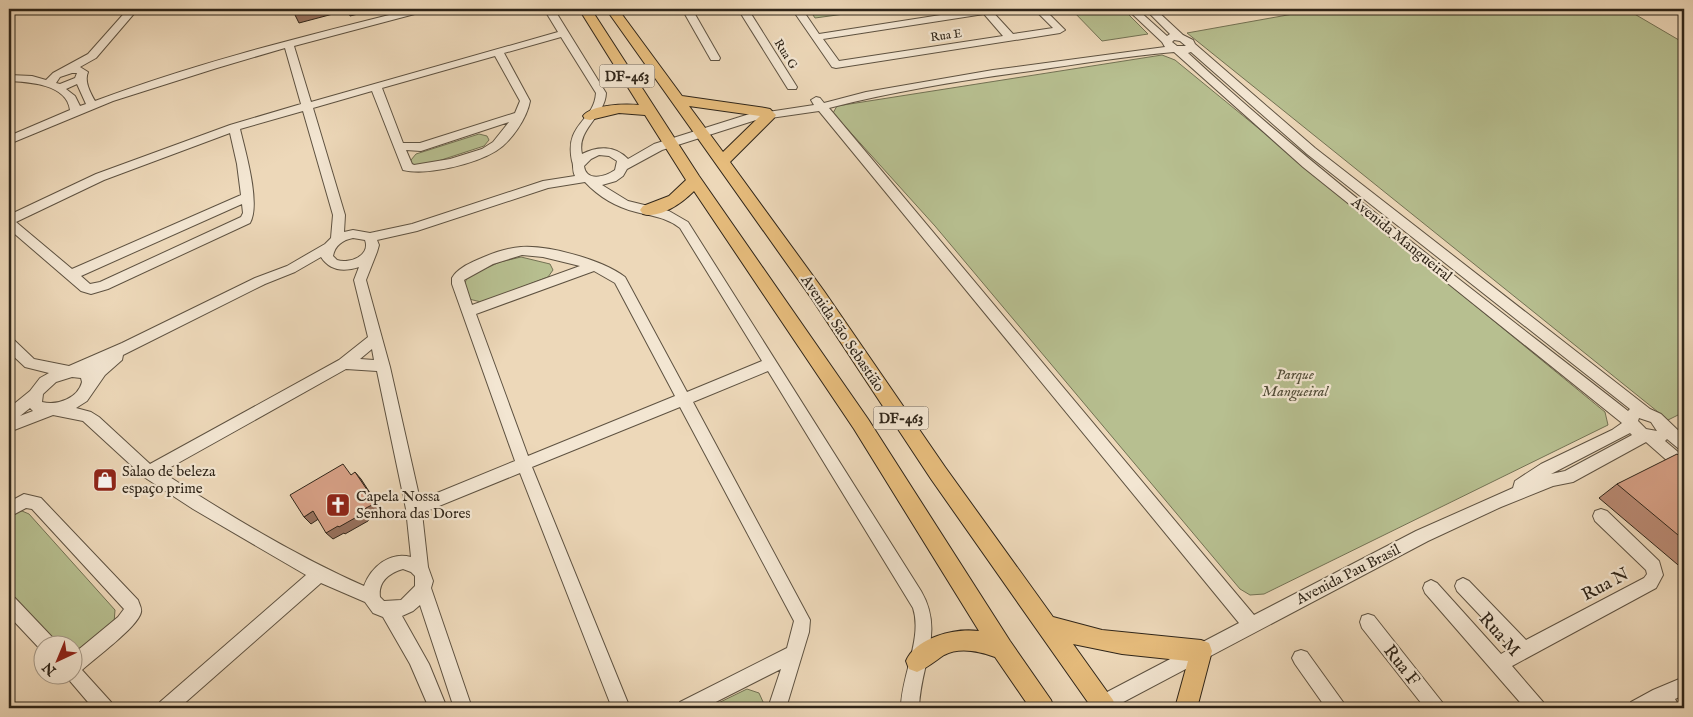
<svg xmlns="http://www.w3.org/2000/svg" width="1693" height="717" font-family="'IM FELL English',serif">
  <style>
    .green { fill: #b7bf90; stroke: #737254 }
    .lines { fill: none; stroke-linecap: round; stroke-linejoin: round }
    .minor-casing { stroke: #5e5241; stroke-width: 2 }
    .major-casing { stroke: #2f2519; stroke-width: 2 }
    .minor { fill: #f3e6d2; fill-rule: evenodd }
    .major { fill: #e6bc7c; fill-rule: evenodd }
    .wall { fill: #ba8a74; stroke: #2f2519 }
    .shaded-wall { fill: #97715e; stroke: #2f2519 }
    .building { fill: #d8a187; stroke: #2f2519 }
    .labels { text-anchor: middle; stroke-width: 4.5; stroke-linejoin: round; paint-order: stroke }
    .far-street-label { font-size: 12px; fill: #2f2519; stroke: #f3e6d2 }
    .shield { fill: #f3e6d2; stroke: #6a5f50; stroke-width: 1 }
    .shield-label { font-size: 14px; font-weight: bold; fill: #2f2519 }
    .street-label { font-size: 15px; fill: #2f2519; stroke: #f3e6d2 }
    .park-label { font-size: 15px; font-style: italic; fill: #514c37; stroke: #f3e6d2 }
    .poi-label { font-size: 15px; fill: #2f2519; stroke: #f3e6d2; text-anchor: start }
    .near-street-label { font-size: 18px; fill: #2f2519; stroke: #f3e6d2 }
  </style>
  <rect width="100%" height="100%" fill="#edd8b9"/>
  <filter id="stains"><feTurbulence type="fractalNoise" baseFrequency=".004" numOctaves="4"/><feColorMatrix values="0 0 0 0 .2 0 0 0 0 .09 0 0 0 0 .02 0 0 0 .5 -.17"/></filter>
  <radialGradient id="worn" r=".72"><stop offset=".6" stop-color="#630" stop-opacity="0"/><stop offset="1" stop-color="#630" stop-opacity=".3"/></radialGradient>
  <!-- green -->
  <g class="green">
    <path d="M809 9H881L815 18Z"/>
    <path d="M1071 9H1123L1148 34 1102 41Z"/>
    <path d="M1321 9H1626L1684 43V412L1668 420 1187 33Z"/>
    <path d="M1162 55 1175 60 1605 412 1608 425 1264 594 1250 595 1240 589 935 226 833 113 837 106Z"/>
    <path d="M479 134 487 136 489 140 484 146 423 166 416 167 411 164V160L416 154Z"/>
    <path d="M521 257 550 264 553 270 548 277 496 297 481 302 469 299 464 285 468 276 500 262Z"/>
    <path d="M22 511 29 514 115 610 114 623 77 650 73 652 72 644H55L9 595V515L13 512Z"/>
    <path d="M747 689 759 693 764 704 763 708H708Z"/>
  </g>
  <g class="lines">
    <defs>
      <g id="minor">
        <path d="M128 9H138L96 58 80 67 88 72C84 81 90 92 95 101 198 62 306 36 413 9H428L426 11 294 46 311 102 558 32 544 9H554L606 93C605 117 576 129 582 154 597 146 615 145 628 159L654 144 759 111 768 112 814 105 811 100 816 97 820 98 824 103 866 92 993 70 1165 47 1162 42 1127 9H1137L1167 36 1170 34 1145 9H1155L1183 35 1193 40 1195 44 1315 148 1650 409 1661 414 1684 436V451L1679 449 1667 439 1665 441 1684 457V472L1679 471 1646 442 1573 482 1553 486 1501 507 1428 541 1112 708H1085L1088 702 1239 623 819 111 756 120 662 150 627 169 623 176 616 181 602 185 628 201 669 211 688 222 921 591C945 632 920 665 919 708H901C901 676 923 638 913 608L768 371 693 402 810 620 809 632 786 708H768L781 669 704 708H677L680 702 787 648 794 621 680 407 532 467 630 708H612L520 473 422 513 428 567 433 581 431 588 472 708H454L420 605 413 611 402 616 429 664 447 708H429L410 664 383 617 373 613 365 602 321 583 179 708H157L160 702 306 575 193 509 144 477 83 421 53 415 9 432V408L30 391 40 378 49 373 25 367 9 352V339L14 340 34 359 69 366 122 343 255 278 287 266 325 244 331 238 333 215 303 111 240 129C245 150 261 204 250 223L108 289 91 294 81 291 9 229V215L96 174 230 125 301 104 285 48 217 68 113 101 9 144V136L70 110C67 84 29 82 9 81V75L32 76 46 80 53 73 88 54ZM561 37 596 93C594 122 564 123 572 161 574 166 572 170 575 176L543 181 412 224 370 233 353 230 344 232 345 215 313 108 372 91 403 170C427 176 475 164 496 151 511 142 527 118 530 101L504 53ZM1174 40 1180 41 1186 46H1177L1172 42ZM1174 52 1303 167 1622 423 1612 430 1541 464 1515 481 1513 488 1416 531 1254 615 829 108C895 91 963 80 1031 71 1078 64 1126 56 1174 52ZM1191 52 1307 154 1630 409 1628 411C1479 294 1327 181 1188 53ZM495 56 520 101 515 113 420 143H403L382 88ZM72 73H77L75 78 60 84 56 83 60 77ZM77 84 86 104 80 106 75 96 66 89ZM509 122 493 142 482 149 450 159 414 165 412 164 406 150 421 151ZM230 133 237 164 241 195 72 269 16 222 104 180ZM599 155 609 156 617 161 615 170C605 177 586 182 584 166L591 159ZM585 182C599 197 616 207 636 212 652 216 666 217 680 228L762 361 687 392 625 277C603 260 549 245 521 247 506 248 490 254 477 260 468 264 457 269 452 278V284L515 461 420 500 390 367 366 280 377 252 379 245 377 240 417 231 548 188ZM242 204 243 213 241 217 100 282 90 284 81 276ZM353 238 365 240C371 256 349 264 337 260L333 256C335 245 343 240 353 238ZM522 255 543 257 580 266 472 305 464 280 493 264ZM321 257C330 271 344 272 359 267L354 280 368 337 339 360 150 464 99 417 91 412 76 408 87 401 105 375 122 360 123 355 265 284 295 272ZM594 271 615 283 675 396 528 456 476 314ZM372 349 374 360 360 359ZM346 369 377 371 406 509 411 557C390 551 371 567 364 586 294 555 227 514 162 472ZM72 377 81 378 82 382C78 398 58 406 42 402L43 394 56 382ZM30 408 33 411 20 416ZM1639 418 1651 422 1657 431 1646 429 1638 421ZM1630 433 1632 435 1565 471 1551 474ZM403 569 411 572 415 576V586L401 600 384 601 380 597C378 582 389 573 403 569Z"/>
        <path d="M682 9H692L720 58 719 60H711Z"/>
        <path d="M738 9H748L797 87 796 89H788Z"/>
        <path d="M792 9H802L819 34 979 9H990L1013 34 1053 28 1034 9H1044L1065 30 1060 33 836 68 832 67ZM984 14 1003 36 839 61 823 39Z"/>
        <path d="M24 494 41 498 138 600C139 604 142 608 141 612 139 626 94 659 82 670L111 702 114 708H93L64 674H72V655L118 617 124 609 32 509 26 508 9 517V502Z"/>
        <path d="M1601 509 1607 511 1659 561 1663 575 1656 588 1512 666 1543 702 1546 708H1525L1425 593 1423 588 1425 583 1431 580 1437 583 1501 654 1511 648 1457 591 1455 586 1457 581 1463 578 1469 581 1526 640 1644 578 1647 574 1646 570 1595 521 1593 516 1595 511Z"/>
        <path d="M9 596 15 598 53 638 55 644H42V651L41 650 9 616Z"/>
        <path d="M1368 614 1374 616 1442 702 1445 708H1425L1362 628 1360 622 1362 616Z"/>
        <path d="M1301 650 1307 652 1343 702 1346 708H1326L1295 664 1292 658 1295 652Z"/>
        <path d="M1684 677V695L1675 699 1680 708H1628L1631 702 1653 690Z"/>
      </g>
      <g id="major">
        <path d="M579 9H591L699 176 868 419 1010 641 1051 700 1054 708H1030L995 657C979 651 959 647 944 655 935 661 927 668 917 672L909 669 906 661C916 637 955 628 979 631L854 429 694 191C682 203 660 219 643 214L640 210 643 206 669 196 686 180 645 115 619 113 590 120 585 119 583 116C592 104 625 104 639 105Z"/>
        <path d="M606 9H618L682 96 765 108 770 109 776 115 774 118 730 162 824 291 945 467 1053 617 1102 630 1201 640 1209 643 1212 651 1197 708H1175L1188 661 1122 654 1073 644 1113 700 1116 708H1092L931 479 812 299ZM689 106 760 116 723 152Z"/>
      </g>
    </defs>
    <!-- minor casing -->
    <use href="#minor" class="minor-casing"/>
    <!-- major casing -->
    <use href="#major" class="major-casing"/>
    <!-- minor -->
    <use href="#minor" class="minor"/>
    <!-- major -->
    <use href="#major" class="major"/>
  </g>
  <!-- wall -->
  <path class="wall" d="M1684 460V570L1599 498 1617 484Z"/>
  <!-- shaded-wall -->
  <g class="shaded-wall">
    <path d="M292 9H378L350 16 348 10 299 23Z"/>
    <path d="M355 472 361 479 381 510 372 515 368 521 345 534 344 533 333 539 326 533Z"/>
    <path d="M313 511 320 518 311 524 304 517Z"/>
  </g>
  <!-- building -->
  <g class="building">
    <path d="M1677 454 1684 460V540L1617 484Z"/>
    <path d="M343 464 351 475 355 472 376 503 366 508 362 514 339 527 338 526 326 533 313 511 304 517 290 495Z"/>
  </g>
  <!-- icons -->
  <defs>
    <symbol id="shop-square" viewBox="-11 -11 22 22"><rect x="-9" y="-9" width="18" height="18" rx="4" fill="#8f2418" stroke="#f3e6d2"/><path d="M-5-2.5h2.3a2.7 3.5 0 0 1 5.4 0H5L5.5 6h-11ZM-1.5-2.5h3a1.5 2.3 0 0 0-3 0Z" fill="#fff"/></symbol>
    <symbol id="church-square" viewBox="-11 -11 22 22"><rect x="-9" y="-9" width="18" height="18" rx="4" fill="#8f2418" stroke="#f3e6d2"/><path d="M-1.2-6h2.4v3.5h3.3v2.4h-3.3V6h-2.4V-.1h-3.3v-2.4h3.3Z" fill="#fff"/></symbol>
  </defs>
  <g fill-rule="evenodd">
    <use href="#shop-square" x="91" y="466" width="28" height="28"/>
    <use href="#church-square" x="324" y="491" width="28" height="28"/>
  </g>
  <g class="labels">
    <!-- far-street labels -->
    <g class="far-street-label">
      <text transform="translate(946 35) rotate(-8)" y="4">Rua E</text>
      <text transform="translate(786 54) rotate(58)" y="4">Rua G</text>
    </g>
    <!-- shield labels -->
    <g class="shield">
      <rect x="599.5" y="64.5" width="55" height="23" rx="4"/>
      <rect x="873.5" y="406.5" width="55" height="23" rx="4"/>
    </g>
    <g class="shield-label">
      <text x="627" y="81">DF-463</text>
      <text x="901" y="423">DF-463</text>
    </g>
    <!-- street labels -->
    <g class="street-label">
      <text transform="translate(1402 239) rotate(39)" y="5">Avenida Mangueiral</text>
      <text transform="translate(843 333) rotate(56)" y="5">Avenida São Sebastião</text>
      <text transform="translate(1348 574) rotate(-27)" y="5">Avenida Pau Brasil</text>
    </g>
    <!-- park labels -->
    <g class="park-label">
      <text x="1295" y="379">Parque<tspan x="1295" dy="17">Mangueiral</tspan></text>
    </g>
    <!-- poi labels -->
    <g class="poi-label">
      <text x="122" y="476">Salao de beleza<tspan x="122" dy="17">espaço prime</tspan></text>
      <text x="356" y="501">Capela Nossa<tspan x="356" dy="17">Senhora das Dores</tspan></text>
    </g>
    <!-- near-street labels -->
    <g class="near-street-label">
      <text transform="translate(1605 584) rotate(-28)" y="6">Rua N</text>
      <text transform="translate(1500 634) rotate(48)" y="6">Rua M</text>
      <text transform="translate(1402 665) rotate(52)" y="6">Rua F</text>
    </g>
  </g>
  <!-- margin -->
  <rect width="1693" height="717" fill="none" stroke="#edd8b9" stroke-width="30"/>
  <rect x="10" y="10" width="1673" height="697" fill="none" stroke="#2f2519" stroke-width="2.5"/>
  <rect x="15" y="15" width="1663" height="687" fill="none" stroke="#2f2519"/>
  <!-- north arrow -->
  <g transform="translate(58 660) rotate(224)"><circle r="24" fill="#f3e6d2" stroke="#a59988"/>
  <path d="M0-4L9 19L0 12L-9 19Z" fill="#8f2418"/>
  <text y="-8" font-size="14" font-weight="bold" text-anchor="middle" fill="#2f2519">N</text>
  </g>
  <rect width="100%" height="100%" filter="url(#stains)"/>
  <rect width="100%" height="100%" fill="url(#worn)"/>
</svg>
